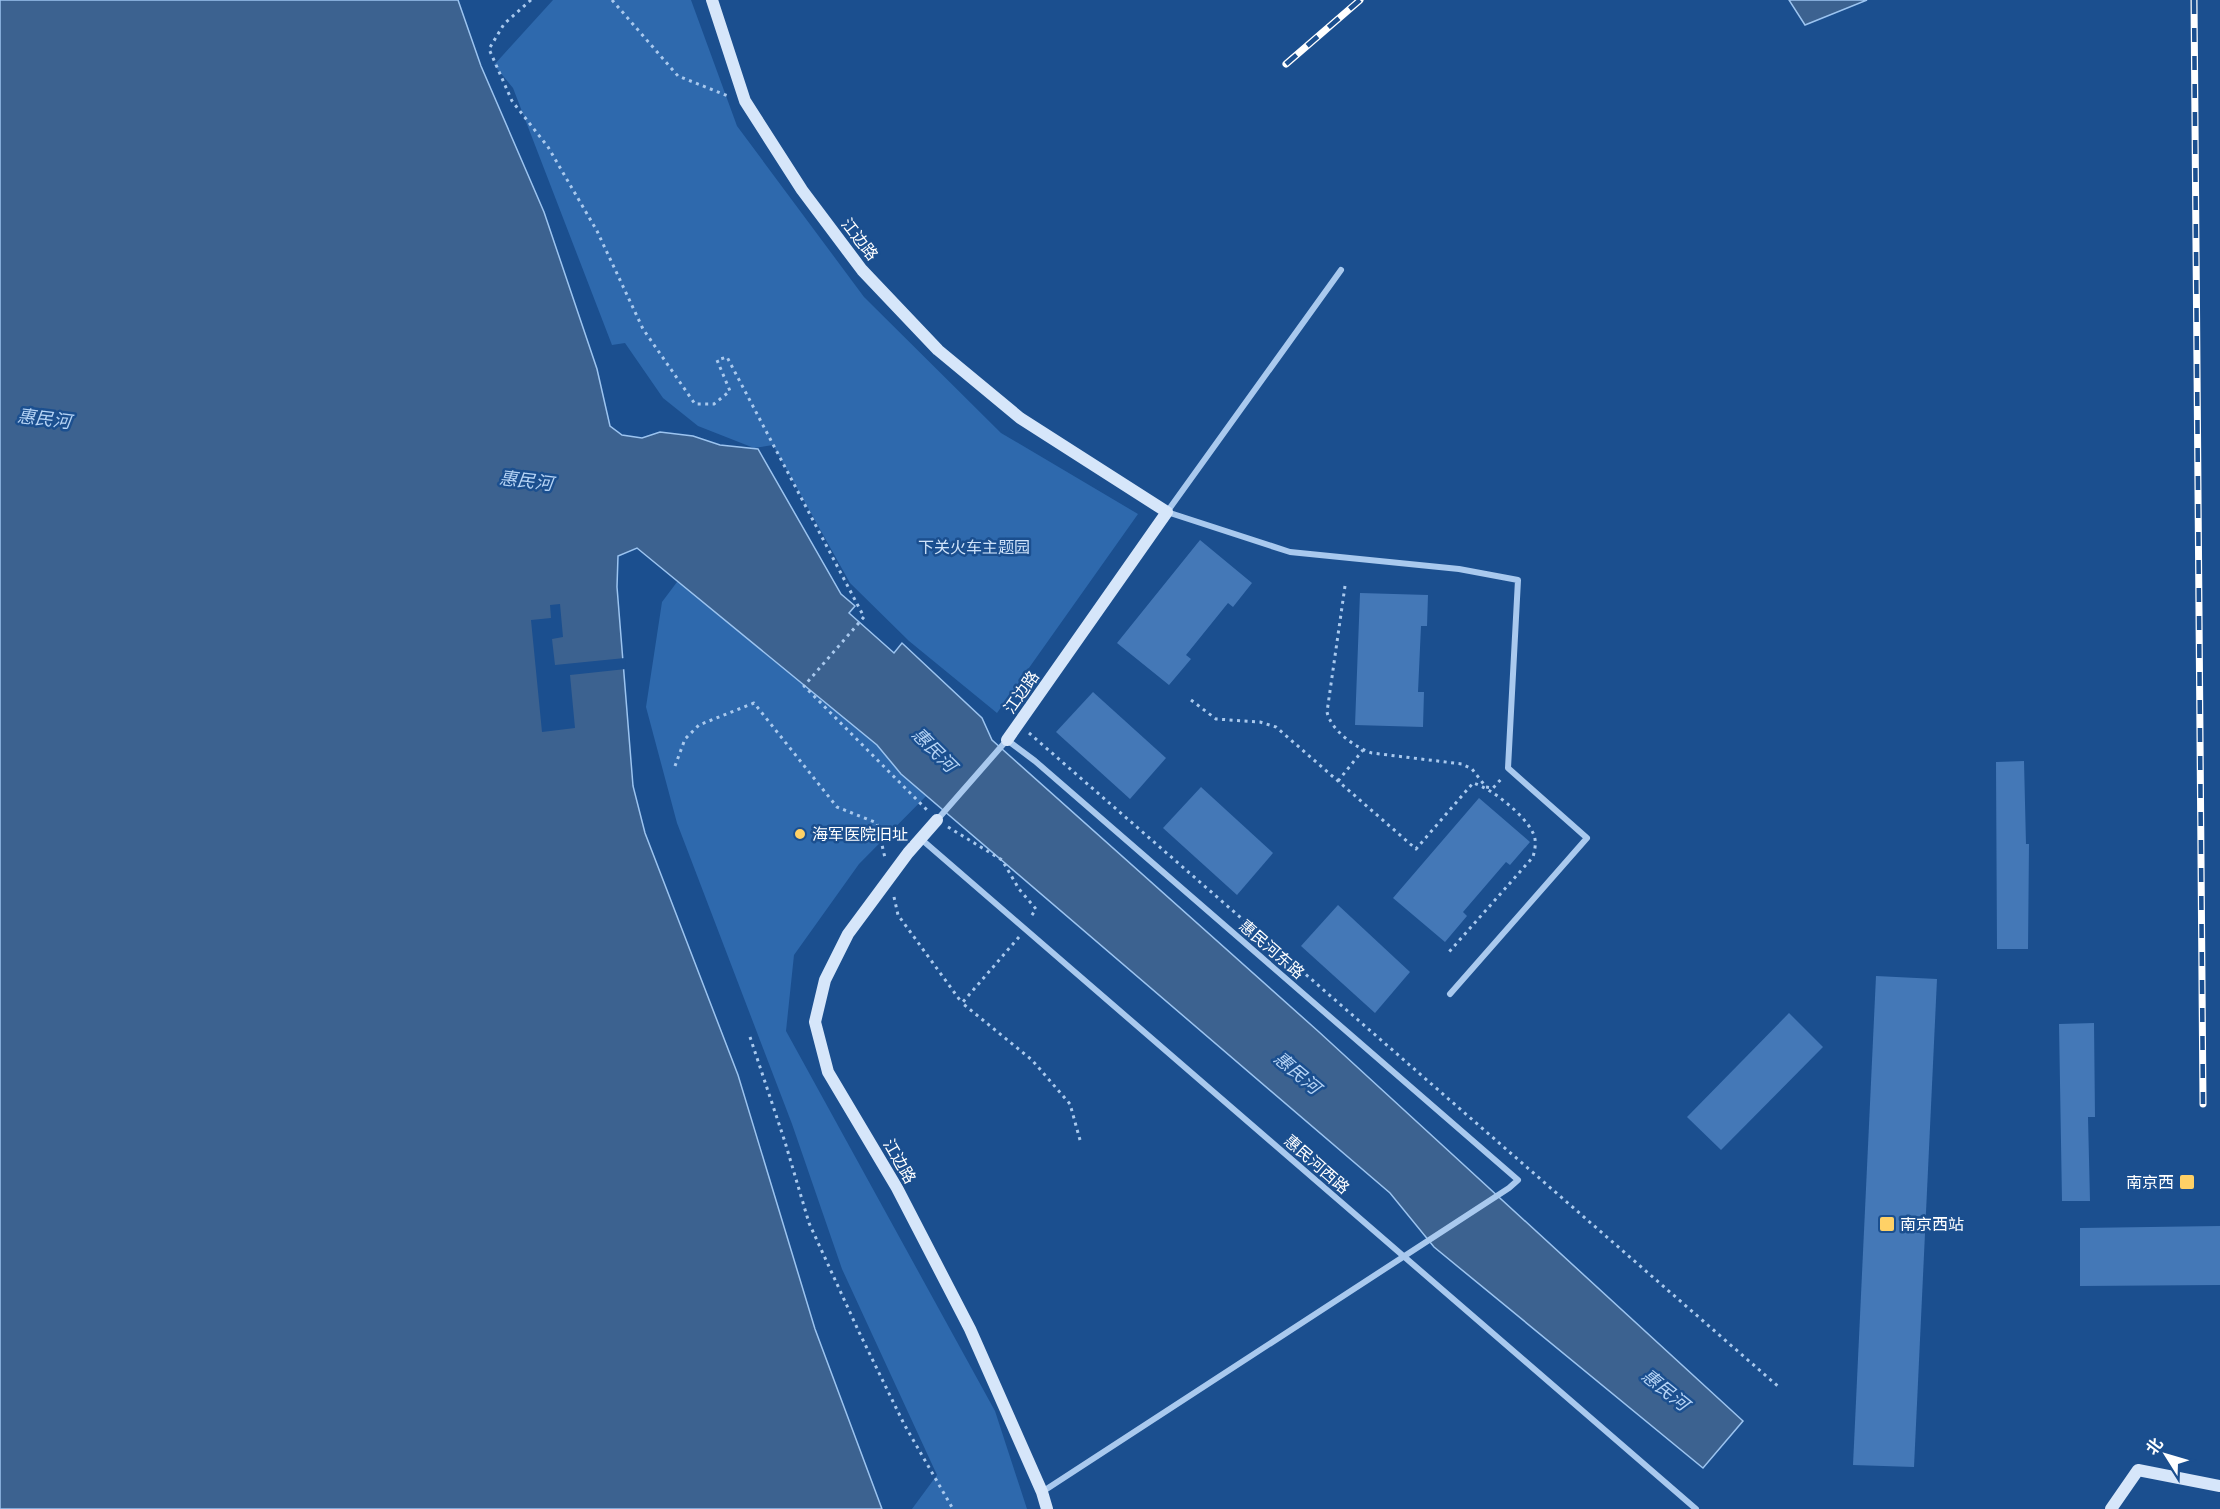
<svg xmlns="http://www.w3.org/2000/svg" width="2220" height="1509" font-family="'DM Sans','Noto Sans SC',sans-serif">
  <style>
    .green { fill: #2e69ad }
    .water { fill: #3c6290; stroke: #9cc4f0; stroke-width: 1.5 }
    .pier { fill: #1b4f8f }
    .building { fill: #4478b7 }
    .lines { fill: none; stroke-linecap: round; stroke-linejoin: round }
    .path { stroke: #a9c9ee; stroke-width: 3; stroke-dasharray: 3 4.5; stroke-linecap: butt }
    .street { stroke: #a9c9ee; stroke-width: 6 }
    .secondary { stroke: #d6e6fa; stroke-width: 12 }
    .rail-casing { stroke: #fff; stroke-width: 7 }
    .rail { stroke: #1b4f8f; stroke-width: 4.5; stroke-dasharray: 14; stroke-linecap: butt }
    .poi-dot { fill: #ffd166; stroke: #1b4f8f; stroke-width: 2 }
    .labels { text-anchor: middle; stroke-width: 5; stroke-linejoin: round; paint-order: stroke }
    .street-label { font-size: 16px; fill: #fff; stroke: #1b4f8f }
    .park-label { font-size: 16px; fill: #cfe3fa; stroke: #1b4f8f }
    .poi-label { font-size: 16px; fill: #fff; stroke: #1b4f8f; text-anchor: start }
    .water-label { font-size: 18px; font-style: italic; fill: #b5d3f5; stroke: #1b4f8f }
  </style>
  <rect width="100%" height="100%" fill="#1b4f8f"/>
  <!-- green -->
  <g class="green">
    <path d="M553 0H691L737 126 864 297 1001 433 1138 514 997 713 909 641 850 583 773 445 754 448 698 426 663 398 625 343 612 345 513 88 494 65Z"/>
    <path d="M680 578 935 787 859 864 794 955 786 1031 995 1411 1027 1509H912L937 1475 842 1269 792 1124 677 823 646 707 662 602Z"/>
  </g>
  <!-- water -->
  <g class="water">
    <path d="M0 0H458L481 66 544 212 597 369 610 426 622 435 642 438 660 432 693 436 720 445 758 449 841 594 855 606 849 613 894 653 902 643 982 718 992 740 1319 1032 1743 1421 1703 1468 1434 1247 1390 1193 901 774 877 745 637 548 618 556 617 587 633 786 645 833 738 1075 815 1329 882 1509H0Z"/>
    <path d="M1789 0H1867L1805 25Z"/>
  </g>
  <!-- pier -->
  <path class="pier" d="M560 604 563 637 552 639 555 665 625 658 626 669 570 675 575 728 542 732 531 620 551 618 550 605Z"/>
  <!-- building -->
  <g class="building">
    <path d="M1200 540 1252 583 1233 607 1228 603 1186 655 1191 659 1169 685 1117 643Z"/>
    <path d="M1360 593 1428 595 1427 626H1421L1418 692H1424L1423 727 1355 725Z"/>
    <path d="M1093 692 1166 758 1130 799 1056 732Z"/>
    <path d="M2024 761 2026 844H2029L2028 949H1997L1996 762Z"/>
    <path d="M1201 787 1273 853 1237 895 1163 828Z"/>
    <path d="M1479 798 1530 842 1510 865 1506 862 1463 912 1467 916 1445 942 1393 898Z"/>
    <path d="M1338 905 1410 972 1375 1013 1301 946Z"/>
    <path d="M1876 976 1937 979 1914 1467 1853 1465Z"/>
    <path d="M1789 1013 1823 1047 1721 1150 1687 1117Z"/>
    <path d="M2094 1023 2095 1117H2088L2090 1201H2062L2059 1024Z"/>
    <path d="M2220 1226V1285L2080 1286V1228Z"/>
  </g>
  <g class="lines">
    <!-- path -->
    <g class="path">
      <path d="M531 0 504 24 489 49 512 101 548 147 597 231 643 329 695 404H714L730 391 717 360 727 357 864 617 804 686 927 810"/>
      <path d="M612 0 678 76 728 96"/>
      <path d="M1345 586 1327 712C1331 730 1354 747 1372 753L1462 764 1472 769 1486 787 1493 788 1503 777"/>
      <path d="M1191 700 1216 719 1260 722 1276 727 1416 849 1473 783C1491 788 1525 815 1533 833 1537 841 1535 849 1533 857L1449 952"/>
      <path d="M1029 733 1780 1388"/>
      <path d="M675 766 685 739 699 725 754 703 837 807 877 823 885 858"/>
      <path d="M1338 781 1363 750"/>
      <path d="M948 827 1002 860 1019 889 1036 909 1030 918"/>
      <path d="M894 897 898 915 962 1003"/>
      <path d="M1019 937 962 1003 1032 1060 1070 1104 1080 1140"/>
      <path d="M750 1037 785 1142 809 1223 859 1332 904 1424 953 1509"/>
    </g>
    <!-- street -->
    <g class="street">
      <path d="M1341 270 1167 512 1290 552 1459 569 1518 580 1508 768 1587 838 1450 994"/>
      <path d="M937 820 1007 740 1035 761 1518 1180 1509 1188 1042 1492"/>
      <path d="M921 839 1696 1509"/>
    </g>
    <!-- secondary -->
    <g class="secondary">
      <path d="M712 0 745 101 802 190 862 270 938 350 1020 418 1167 512 1007 740"/>
      <path d="M937 820 908 853 848 934 825 980 815 1022 828 1072 897 1188 970 1329 1042 1492 1047 1509"/>
      <path d="M2111 1509 2138 1470 2220 1486"/>
    </g>
    <defs>
      <g id="rail">
        <path d="M2194 0 2203 1104"/>
        <path d="M1286 64 1360 0"/>
      </g>
    </defs>
    <!-- rail casing -->
    <use href="#rail" class="rail-casing"/>
    <!-- rail -->
    <use href="#rail" class="rail"/>
  </g>
  <!-- markers -->
  <g class="poi-dot">
    <circle cx="800" cy="834" r="6"/>
    <rect x="2179" y="1174" width="16" height="16" rx="3"/>
    <rect x="1879" y="1216" width="16" height="16" rx="3"/>
  </g>
  <g class="labels">
    <!-- street labels -->
    <g class="street-label">
      <text transform="translate(860 239) rotate(52)" y="6">江边路</text>
      <text transform="translate(1021 692) rotate(-55)" y="6">江边路</text>
      <text transform="translate(1272 949) rotate(41)" y="6">惠民河东路</text>
      <text transform="translate(900 1161) rotate(60)" y="6">江边路</text>
      <text transform="translate(1317 1164) rotate(41)" y="6">惠民河西路</text>
    </g>
    <!-- park labels -->
    <g class="park-label">
      <text x="974" y="553">下关火车主题园</text>
    </g>
    <!-- poi labels -->
    <g class="poi-label">
      <text x="812" y="840">海军医院旧址</text>
      <text x="2174" y="1188" text-anchor="end">南京西</text>
      <text x="1900" y="1230">南京西站</text>
    </g>
    <!-- water labels -->
    <g class="water-label">
      <text transform="translate(44 419) rotate(7)" y="6">惠民河</text>
      <text transform="translate(526 481) rotate(7)" y="6">惠民河</text>
      <text transform="translate(934 750) rotate(45)" y="6">惠民河</text>
      <text transform="translate(1297 1073) rotate(40)" y="6">惠民河</text>
      <text transform="translate(1665 1390) rotate(39)" y="6">惠民河</text>
    </g>
  </g>
  <!-- north arrow -->
  <g transform="translate(2166 1455) rotate(307)" stroke="#1b4f8f" stroke-width="4.5" paint-order="stroke">
  <path d="M0-4.5L10 22L0 15L-10 22Z" fill="#ffffff"/>
  <text y="-9" font-size="16" font-weight="bold" text-anchor="middle" fill="#ffffff">北</text>
  </g>
</svg>
